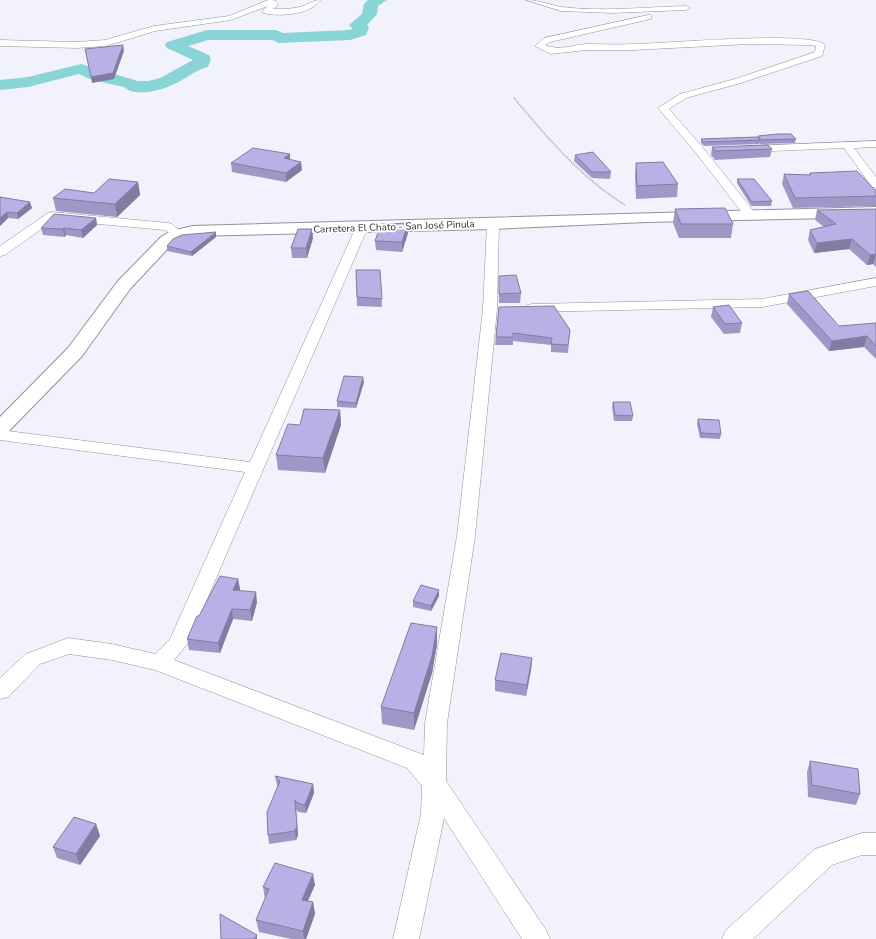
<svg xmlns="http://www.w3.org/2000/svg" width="876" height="939" font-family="'Nunito Sans',sans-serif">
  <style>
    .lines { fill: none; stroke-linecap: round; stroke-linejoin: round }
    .river { fill: #88d4d7; fill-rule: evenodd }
    .street-casing { stroke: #92929b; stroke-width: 1 }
    .primary-casing { stroke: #92929b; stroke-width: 2 }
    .path { stroke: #9d9da5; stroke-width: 1.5; stroke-dasharray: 1 1; stroke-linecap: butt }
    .street { fill: #fff; fill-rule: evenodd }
    .primary { fill: #fff; fill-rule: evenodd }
    .wall { fill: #9e98c6 }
    .shaded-wall { fill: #817ca1 }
    .building { fill: #b8b1e6; stroke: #817ca1 }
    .labels { text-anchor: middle; stroke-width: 4; stroke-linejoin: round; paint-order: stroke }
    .far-street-label { font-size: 10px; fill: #2d2d31; stroke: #fff }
  </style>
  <rect width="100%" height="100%" fill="#f2f2fc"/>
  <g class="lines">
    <!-- river -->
    <path class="river" d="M368 0H387L378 6 377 14 367 25 369 27 366 35 350 40 279 43 272 40H208L188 46 209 55 211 59 208 67C194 70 185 80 172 85 160 91 134 97 124 87L92 80 79 74 28 87 0 90V80L28 77 81 64 138 81H148L160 78 193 60 167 48 165 45 167 42 207 30H276L283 33 349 30 353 29 349 25 362 14 364 4Z"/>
    <defs>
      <g id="street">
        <path d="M268 0C274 0 276 0 278 5L273 9C282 9 291 9 300 7 308 5 312 0 321 0 309 15 280 17 263 13L262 11 268 6 231 20 155 31 106 46 77 48 0 46V40L77 42 105 40 154 26 229 16Z"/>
        <path d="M526 0C539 0 550 5 562 7 603 12 645 7 686 6L690 8 686 10 612 13 561 11Z"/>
        <path d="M648 15H651V19L550 42 545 45C558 51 573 45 587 44 602 44 617 45 633 44 662 44 811 30 825 45L822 56 741 83 686 98 669 109 704 149 755 213 757 216 755 219H747L696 153 658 108 680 94 735 79 815 52 816 46 810 45 749 44 633 50H586L551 54 535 46 544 38Z"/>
        <path d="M876 141V147L854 148 876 177V188L872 187 844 148 748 152 743 149 748 146Z"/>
        <path d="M52 212 168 223 172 224 183 234 177 238 165 230 54 220 5 255 0 256V246L48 213Z"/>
        <path d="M493 220 499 224 497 309 475 536 447 723 446 781 546 930 550 939H522L444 818 419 939H393L421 814 422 786 407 768 155 670 112 660 69 654 40 664 8 697 0 699V678L26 654 68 638 112 644 155 654 170 639 245 472 0 440V430L250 462 356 227 358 224H366L368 227 188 643 174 660 424 755 425 723 457 536 483 309 487 224Z"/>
        <path d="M876 278V286L762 307 532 312 527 311 525 308 527 305 532 304 762 299Z"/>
        <path d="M862 833H876V855H862L832 865 753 939H722L726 930 815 849Z"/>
      </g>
      <path id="primary" d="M876 207V217L646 222 493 229 193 236 182 238 173 243 130 289 82 356 7 433 0 435V417L68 348 118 281 161 237 171 231 193 226Z"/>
    </defs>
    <!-- street casing -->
    <use href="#street" class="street-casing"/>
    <!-- primary casing -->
    <use href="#primary" class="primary-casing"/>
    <!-- path -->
    <path class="path" d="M514 98C548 138 580 177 625 205"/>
    <!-- street -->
    <use href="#street" class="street"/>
    <!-- primary -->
    <use href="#primary" class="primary"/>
  </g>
  <!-- wall -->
  <g class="wall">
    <path d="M758 136 796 139 795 143 760 144 759 143V144L704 146 701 143V139L757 137Z"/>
    <path d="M712 147 772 149 770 157 715 160 711 155Z"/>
    <path d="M290 154V159L302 170 286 182 232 172 231 163Z"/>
    <path d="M575 155 611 172 610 179 592 178 574 161Z"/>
    <path d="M636 163 678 184 677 197 636 199 635 176Z"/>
    <path d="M810 173 876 191V206L793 208 782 184 784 174 809 175Z"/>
    <path d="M737 179 772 201 771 206H751L737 183Z"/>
    <path d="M138 182 140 195 117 217 56 211 53 198 94 193Z"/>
    <path d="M0 197 32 208 18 219 8 218 0 226Z"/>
    <path d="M675 209 733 224 731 238H679L673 223Z"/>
    <path d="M876 209V267L873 264 867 265 849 249 814 253 808 240 810 230 824 227 815 220 817 210Z"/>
    <path d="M96 218 97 225 83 238 66 235 65 237 43 235 41 228Z"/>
    <path d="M408 223V233L402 252 376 250 375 241Z"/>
    <path d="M216 237 192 256 167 251V246Z"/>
    <path d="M313 238 307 258H292L291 248Z"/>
    <path d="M356 270H380L382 307 357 306Z"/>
    <path d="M499 276 521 293 520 303H499Z"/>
    <path d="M789 294 839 326 876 323V359L864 347 829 351 787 304Z"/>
    <path d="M499 307 570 330 568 353 551 352V345L513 341V345H495Z"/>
    <path d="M713 307 742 323 740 333 724 334 711 317Z"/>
    <path d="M364 382 356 408 337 407V401Z"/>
    <path d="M613 402 633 416 632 421H614L612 407Z"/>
    <path d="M340 410 341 425 325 473 278 470 276 455 300 425Z"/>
    <path d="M698 419 721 434 720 439 700 438 697 424Z"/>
    <path d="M238 579 240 589 239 591 257 602 252 621 233 619 220 653 189 650 187 639 199 616Z"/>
    <path d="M439 596 431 611 413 607V601Z"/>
    <path d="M437 644 432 673 414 730 382 724 381 707Z"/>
    <path d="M532 658 531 670 526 696 495 691V680Z"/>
    <path d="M810 761 860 794 856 805 808 797 807 772Z"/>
    <path d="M275 776 313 784 314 793 306 813 298 812 296 809 298 835 296 840 269 844 268 835 278 786 277 785Z"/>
    <path d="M96 824 100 836 80 865 57 858 53 847Z"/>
    <path d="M315 885 308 901 313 902 315 914 306 939H291L259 932 256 920 265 899 263 887Z"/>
  </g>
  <!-- shaded-wall -->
  <g class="shaded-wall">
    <path d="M123 45 124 51 114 79 92 83 91 77Z"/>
    <path d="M290 154V163L284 158Z"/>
    <path d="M301 162 302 170 286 182V173Z"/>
    <path d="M138 182 140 195 117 217 115 204Z"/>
    <path d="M30 202 32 208 18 219 17 213Z"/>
    <path d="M7 212 8 218 0 226V218Z"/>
    <path d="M96 218 97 225 83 238 81 230Z"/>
    <path d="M408 223V233L402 252V242Z"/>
    <path d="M64 228 66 235 65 237 63 229Z"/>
    <path d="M312 229 313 238 307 258 306 248Z"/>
    <path d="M216 232V237L192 256 191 252Z"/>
    <path d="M852 239 849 249 814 253 817 243Z"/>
    <path d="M876 254 873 264 867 265 870 255Z"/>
    <path d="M867 336 864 347 829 351 832 341Z"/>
    <path d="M363 377 364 382 356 408V403Z"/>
    <path d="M340 410 341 425 325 473 323 458Z"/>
    <path d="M238 579 240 589 234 601 233 590Z"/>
    <path d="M439 590V596L431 611V606Z"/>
    <path d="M256 592 257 602 252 621 250 610Z"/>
    <path d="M232 609 233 619 220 653 218 643Z"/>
    <path d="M437 627V644L432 673 414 730V713Z"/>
    <path d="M532 658 531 670 526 696 527 685Z"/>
    <path d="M313 784 314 793 306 813 305 805Z"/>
    <path d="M295 800 298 835 296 840 295 831Z"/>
    <path d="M96 824 100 836 80 865 76 854Z"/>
    <path d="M313 874 315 885 303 911 302 900Z"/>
    <path d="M313 902 315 914 306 939H304L303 931Z"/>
    <path d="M257 935V939H254Z"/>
  </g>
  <!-- building -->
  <g class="building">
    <path d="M123 45 113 73 91 77 85 49Z"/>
    <path d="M778 134H791L796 139 761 140 758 136Z"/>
    <path d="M757 137 760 140 704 142 701 139Z"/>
    <path d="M768 145 772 149 716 151 712 147Z"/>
    <path d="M253 148 290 154 284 158 301 162 286 173 231 163Z"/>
    <path d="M593 152 611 172H592L575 155Z"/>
    <path d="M663 162 678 184 637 186 636 163Z"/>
    <path d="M857 171 876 191V196L795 198 784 174 811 175 810 173Z"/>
    <path d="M109 179 138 182 115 204 53 198 65 189 94 193Z"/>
    <path d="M737 179H754L772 201 752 202Z"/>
    <path d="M0 197 30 202 17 213 7 212 0 218Z"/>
    <path d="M725 208 733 224H681L675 209Z"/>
    <path d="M876 209V254L870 255 852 239 817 243 810 230 836 224 817 210Z"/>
    <path d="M54 214 96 218 81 230 64 228 63 229 41 228Z"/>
    <path d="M408 223 402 242 375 241 381 224Z"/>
    <path d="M298 229H312L306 248H291Z"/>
    <path d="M216 232 191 252 167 246 173 239 182 235Z"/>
    <path d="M356 270H380L382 299 357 297Z"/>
    <path d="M516 275 521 293 499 294V276Z"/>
    <path d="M808 291 839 326 876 323V346L867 336 832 341 789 294Z"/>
    <path d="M729 305 742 323 725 324 713 307Z"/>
    <path d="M554 306 570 330 568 345 551 344 552 338 513 333V337H496L499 307Z"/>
    <path d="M344 376 363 377 356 403 337 401Z"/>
    <path d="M613 402H630L633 416 615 415Z"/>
    <path d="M304 409 340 410 323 458 276 455 288 424 300 425Z"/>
    <path d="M698 419 719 420 721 434 701 433Z"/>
    <path d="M220 576 238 579 233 590 256 592 250 610 232 609 218 643 187 639 197 616H199Z"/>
    <path d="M421 585 439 590 431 606 413 601Z"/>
    <path d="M411 623 437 627 432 656 414 713 381 707Z"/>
    <path d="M501 653 532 658 527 685 495 680Z"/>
    <path d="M810 761 858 769 860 794 812 785Z"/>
    <path d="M275 776 313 784 305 805 297 803 295 800 297 826 295 831 268 835 267 812 280 781Z"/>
    <path d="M74 817 96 824 76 854 53 847Z"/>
    <path d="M275 863 313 874 302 900 313 902 303 931 256 920 269 889 263 887Z"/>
    <path d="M220 914 257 935 254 939H221Z"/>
  </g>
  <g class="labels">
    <!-- far-street labels -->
    <g class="far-street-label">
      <text transform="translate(394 226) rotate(-2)" y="4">Carretera El Chato - San José Pinula</text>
    </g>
  </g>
</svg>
